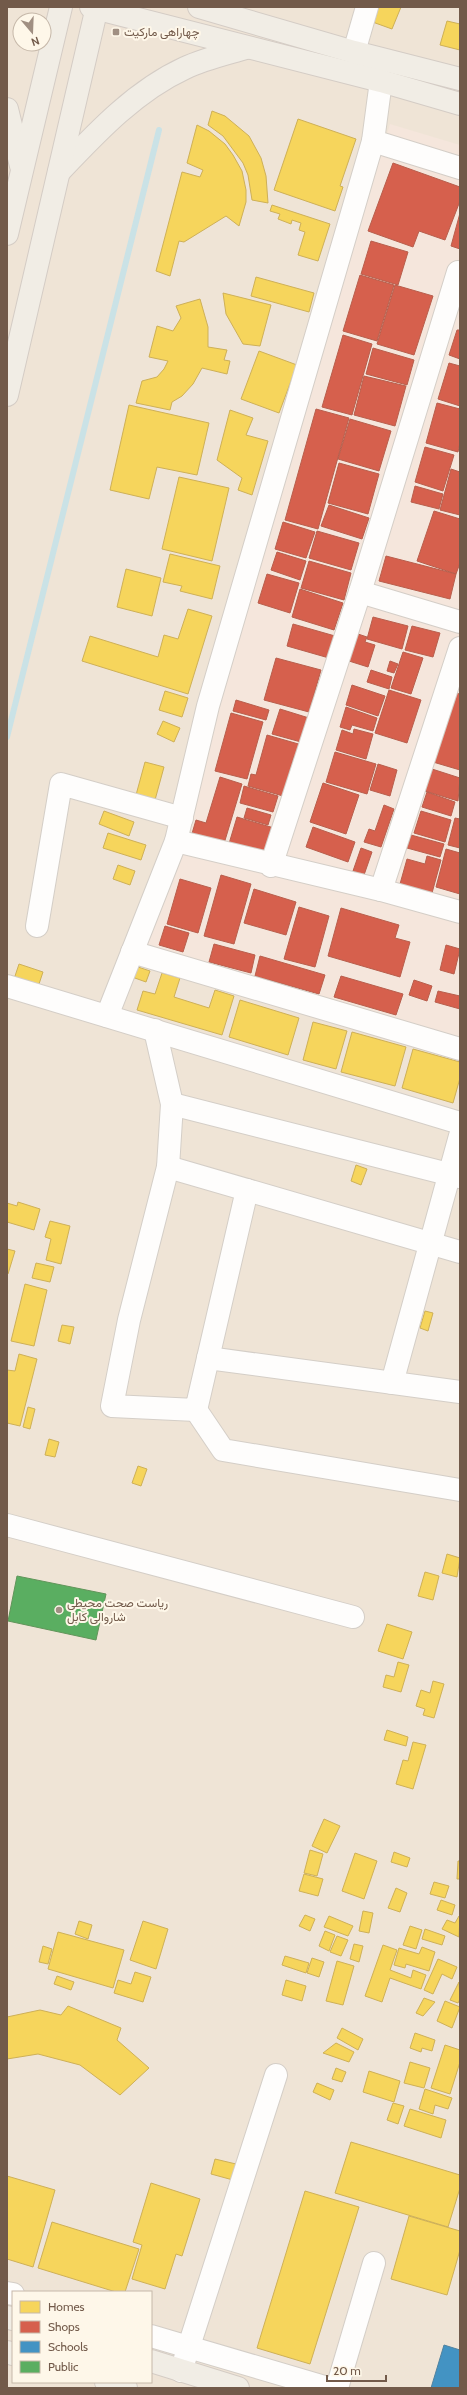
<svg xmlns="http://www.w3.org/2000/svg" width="467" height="2395" font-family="Cabin,Vazirmatn,sans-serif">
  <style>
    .residential { fill: #efe4d6; fill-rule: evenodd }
    .commercial { fill: #f5e6dc }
    .homes { fill: #f6d55c; stroke: #ceb057 }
    .shops { fill: #d6604d; stroke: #b85e4c }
    .schools { fill: #4393c3; stroke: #51829f }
    .public { fill: #5aae61; stroke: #61955a }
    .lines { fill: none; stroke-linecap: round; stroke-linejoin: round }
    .stream { stroke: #cae2e6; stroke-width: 6 }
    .minor-casing { stroke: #d4cec7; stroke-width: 24 }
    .major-casing { stroke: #d4ccc5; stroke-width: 24 }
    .minor { stroke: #fefdfc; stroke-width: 22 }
    .major { stroke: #f1ede5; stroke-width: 22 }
    .poi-dot { fill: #a08f82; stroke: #fef7e9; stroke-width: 1.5 }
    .labels { text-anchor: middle; stroke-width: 4; stroke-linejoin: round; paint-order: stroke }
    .poi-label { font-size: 12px; fill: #725a4a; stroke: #fef7e9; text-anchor: start }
  </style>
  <rect width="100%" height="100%" fill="#f5f1e9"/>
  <!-- residential -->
  <path class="residential" d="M7 7H460V2388H7ZM20 20H44V44H20ZM13 2292H151V2382H13Z"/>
  <!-- commercial -->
  <path class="commercial" d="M390 124 460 145V1041L145 950Z"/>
  <!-- homes -->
  <g class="homes">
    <path d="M372 7H401L392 29 367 20Z"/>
    <path d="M447 21 460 24V50L440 45Z"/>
    <path d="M212 111 225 116 249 136 261 158 266 176 268 203 252 200 248 175 243 163 223 136 208 125Z"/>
    <path d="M298 119 356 139 340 186 343 187 335 211 274 190Z"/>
    <path d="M197 125 209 131 225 144 233 155 242 171 246 190V202L239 226 226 216 184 242 179 241 170 276 156 271 182 172 200 177 203 170 187 163Z"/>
    <path d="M272 205 330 224 318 261 298 255 305 232 299 230 301 223 292 220 291 224 278 219 280 214 270 211Z"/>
    <path d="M256 277 314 293 309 312 251 296Z"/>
    <path d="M223 293 271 305 260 346 243 344 226 314Z"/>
    <path d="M200 299 208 327V347L227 350 224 360 230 361 227 374 202 368 193 384 182 396 172 402 170 410 136 403 142 381 157 377 164 369 168 361 149 357 157 326 173 331 181 318 176 306Z"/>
    <path d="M259 351 297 365 279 413 241 399Z"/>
    <path d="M129 405 209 423 197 475 157 467 149 499 110 490Z"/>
    <path d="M230 410 253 418 246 435 268 441 252 495 238 490 242 478 217 460Z"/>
    <path d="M179 477 229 488 212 561 162 549Z"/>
    <path d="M170 554 220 566 212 599 180 591 182 586 163 582Z"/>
    <path d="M126 569 161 578 152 616 117 607Z"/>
    <path d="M188 609 212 616 188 694 82 661 90 636 158 657 164 635 178 639Z"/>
    <path d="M165 691 188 698 182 717 159 710Z"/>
    <path d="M163 721 180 728 174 742 157 734Z"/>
    <path d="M145 762 164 767 155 800 136 795Z"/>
    <path d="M104 811 134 822 129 836 99 824Z"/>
    <path d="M108 833 146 845 141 860 103 848Z"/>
    <path d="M118 865 135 871 130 885 113 879Z"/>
    <path d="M19 964 43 972 38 987 14 979Z"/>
    <path d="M135 966 150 971 146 982 132 977Z"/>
    <path d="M162 973 180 978 174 997 209 1008 215 990 234 996 222 1035 137 1010 143 991 155 994Z"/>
    <path d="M240 1000 299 1018 288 1055 229 1037Z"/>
    <path d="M313 1022 347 1031 336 1069 303 1060Z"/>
    <path d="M352 1032 406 1047 395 1086 341 1072Z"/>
    <path d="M413 1049 460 1062V1078L453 1103 402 1088Z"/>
    <path d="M356 1165 367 1169 361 1185 351 1181Z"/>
    <path d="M18 1202 40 1209 34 1230 7 1222V1203L17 1206Z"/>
    <path d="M50 1221 70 1226 61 1264 46 1260 51 1239 45 1237Z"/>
    <path d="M7 1249 15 1251 8 1274H7Z"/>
    <path d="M36 1263 54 1267 50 1282 32 1278Z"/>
    <path d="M25 1284 47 1290 34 1346 11 1341Z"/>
    <path d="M425 1311 433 1313 428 1331 420 1328Z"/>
    <path d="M62 1325 74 1327 70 1344 58 1341Z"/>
    <path d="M19 1354 37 1359 20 1426 7 1423V1370L15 1371Z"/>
    <path d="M28 1407 35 1409 30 1429 23 1427Z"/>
    <path d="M49 1439 59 1442 55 1457 45 1455Z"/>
    <path d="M138 1466 147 1469 141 1486 132 1483Z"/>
    <path d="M447 1554 460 1558 457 1577 442 1573Z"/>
    <path d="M425 1572 439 1576 433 1600 418 1596Z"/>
    <path d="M387 1624 412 1632 403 1659 378 1651Z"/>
    <path d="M398 1662 409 1665 401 1692 383 1687 386 1675 394 1677Z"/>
    <path d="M433 1681 444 1684 434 1718 423 1715 425 1709 416 1706 421 1690 430 1693Z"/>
    <path d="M387 1730 408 1737 406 1746 384 1740Z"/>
    <path d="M413 1742 426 1745 413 1789 396 1784 403 1760 408 1761Z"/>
    <path d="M324 1819 340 1826 327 1853 312 1846Z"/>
    <path d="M310 1850 323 1854 317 1876 304 1873Z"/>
    <path d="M394 1852 410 1858 407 1867 391 1862Z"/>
    <path d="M355 1853 377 1861 364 1899 342 1891Z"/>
    <path d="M458 1861H460V1879H457Z"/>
    <path d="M304 1874 323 1879 318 1896 299 1891Z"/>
    <path d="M434 1882 449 1886 445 1898 430 1894Z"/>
    <path d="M396 1888 407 1893 400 1912 388 1908Z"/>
    <path d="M441 1900 455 1905 452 1915 437 1910Z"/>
    <path d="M363 1911 373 1913 369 1933 359 1931Z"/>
    <path d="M305 1915 315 1919 310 1931 299 1926Z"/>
    <path d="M329 1916 353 1926 348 1936 324 1927Z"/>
    <path d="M459 1916H460L459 1937 442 1929 447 1920 455 1923Z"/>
    <path d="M79 1921 92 1925 88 1939 75 1934Z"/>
    <path d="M143 1921 168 1929 156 1969 130 1960Z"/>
    <path d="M410 1926 422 1930 416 1949 403 1945Z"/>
    <path d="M425 1929 445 1936 442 1945 422 1939Z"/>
    <path d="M325 1931 335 1935 329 1951 319 1946Z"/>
    <path d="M58 1932 124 1950 113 1988 48 1969Z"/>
    <path d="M337 1936 348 1940 341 1956 330 1952Z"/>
    <path d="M354 1944 363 1946 359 1962 350 1959Z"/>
    <path d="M383 1945 397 1950 390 1970 411 1978 413 1970 426 1975 421 1989 390 1978 382 2002 365 1996Z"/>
    <path d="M43 1946 52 1949 48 1964 39 1962Z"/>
    <path d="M422 1947 435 1952 429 1971 406 1964 405 1968 394 1965 399 1948 419 1954Z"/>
    <path d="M285 1956 309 1963 306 1973 282 1965Z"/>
    <path d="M312 1958 324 1962 319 1977 307 1973Z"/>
    <path d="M438 1959 457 1967 452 1979 442 1974 433 1994 424 1990Z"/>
    <path d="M337 1961 354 1966 343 2005 326 2001Z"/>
    <path d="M135 1972 151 1977 143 2002 114 1993 118 1980 131 1984Z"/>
    <path d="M57 1976 74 1982 71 1990 54 1984Z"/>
    <path d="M286 1980 306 1986 302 2001 282 1995Z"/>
    <path d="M459 1982 460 1999 458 2003 450 2000Z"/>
    <path d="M424 1998 435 2002 423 2016 416 2013Z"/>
    <path d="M445 2001 460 2007 452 2028 437 2021Z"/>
    <path d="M68 2006 121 2028 117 2040 149 2068 120 2095 80 2065 38 2054 7 2059V2017L40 2010 61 2015Z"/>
    <path d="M342 2028 363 2039 358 2050 337 2038Z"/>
    <path d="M415 2033 435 2040 432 2051 422 2048 421 2052 410 2048Z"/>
    <path d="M336 2043 354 2052 349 2062 323 2053Z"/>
    <path d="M445 2045 460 2050V2062L450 2094 431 2088Z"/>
    <path d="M410 2062 430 2068 424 2088 404 2083Z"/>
    <path d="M336 2068 346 2072 342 2082 332 2079Z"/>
    <path d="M369 2071 400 2081 394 2102 363 2092Z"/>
    <path d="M317 2083 334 2090 330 2100 313 2092Z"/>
    <path d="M425 2089 452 2098 448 2109 435 2105 433 2114 419 2109Z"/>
    <path d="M393 2103 404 2106 398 2124 387 2120Z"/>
    <path d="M410 2109 446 2120 441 2138 404 2126Z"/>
    <path d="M351 2142 460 2175V2188L448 2227 335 2193Z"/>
    <path d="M215 2159 236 2164 233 2180 211 2174Z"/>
    <path d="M7 2176 55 2190 33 2267 7 2259Z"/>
    <path d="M151 2183 200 2199 182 2256 176 2254 165 2289 132 2279 142 2245 133 2242Z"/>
    <path d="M305 2191 359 2207 310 2364 257 2348Z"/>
    <path d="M409 2216 460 2231V2250L447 2295 391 2279Z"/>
    <path d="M52 2222 139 2249 125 2292H116L38 2268Z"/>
  </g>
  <!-- shops -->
  <g class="shops">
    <path d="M393 163 460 187V201L445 240 419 231 413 247 368 231Z"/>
    <path d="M460 213V249L451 246Z"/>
    <path d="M371 241 408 252 398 285 361 274Z"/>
    <path d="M360 275 394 285 377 341 343 331Z"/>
    <path d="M395 285 433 296 414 355 377 344Z"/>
    <path d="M457 330H460V359L449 355Z"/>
    <path d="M343 335 372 344 352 415 322 407Z"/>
    <path d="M373 348 414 360 407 385 366 374Z"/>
    <path d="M449 363 460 366V406L438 399Z"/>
    <path d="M364 376 406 386 395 426 354 415Z"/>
    <path d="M437 403 460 409V443L458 452 426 443Z"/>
    <path d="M316 409 349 418 318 529 285 520Z"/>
    <path d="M350 419 391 431 379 471 338 459Z"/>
    <path d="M425 447 454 455 443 491 415 482Z"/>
    <path d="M339 463 379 474 368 514 328 503Z"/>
    <path d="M451 469 460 472V515L440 510Z"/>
    <path d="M415 486 443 494 439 509 411 502Z"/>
    <path d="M329 505 369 518 362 539 321 526Z"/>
    <path d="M434 511 460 519V563L456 574 417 561Z"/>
    <path d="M283 522 315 532 306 558 275 549Z"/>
    <path d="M317 531 359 543 351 570 309 558Z"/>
    <path d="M277 552 306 561 300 580 271 570Z"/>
    <path d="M386 556 456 574 450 599 379 581Z"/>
    <path d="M309 561 351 573 344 600 301 588Z"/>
    <path d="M267 574 299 583 290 613 258 603Z"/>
    <path d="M300 589 343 603 334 630 292 617Z"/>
    <path d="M373 617 408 626 402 649 367 639Z"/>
    <path d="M293 624 335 636 329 658 287 646Z"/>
    <path d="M412 626 440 633 433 657 405 650Z"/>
    <path d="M358 634 367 637 365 642 375 645 368 667 349 661Z"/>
    <path d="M403 652 423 658 411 694 391 688Z"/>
    <path d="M276 658 321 670 309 712 264 700Z"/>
    <path d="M390 661 398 664 394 673 387 671Z"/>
    <path d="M371 670 392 677 389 689 367 682Z"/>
    <path d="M352 685 385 696 378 716 346 705Z"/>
    <path d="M389 690 421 700 407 743 375 733Z"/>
    <path d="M454 693 460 694V770L433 762Z"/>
    <path d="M236 700 269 710 266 720 233 711Z"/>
    <path d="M346 707 377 718 373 731 352 725 350 730 340 727Z"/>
    <path d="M280 709 309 718 301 742 272 734Z"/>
    <path d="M231 713 263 722 247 779 215 771Z"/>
    <path d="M354 729 373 734 366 759 336 750 342 730 353 734Z"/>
    <path d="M267 735 302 745 299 757 294 756 283 796 248 786 251 774 256 775Z"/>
    <path d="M335 752 376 764 367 794 326 782Z"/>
    <path d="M378 764 397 770 390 796 370 790Z"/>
    <path d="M432 769 460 778 458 801 425 791Z"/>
    <path d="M220 777 242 784 223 847 191 837 196 820 206 823Z"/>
    <path d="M323 783 359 795 346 834 310 822Z"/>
    <path d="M244 786 278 796 273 812 240 803Z"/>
    <path d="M427 792 455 802 451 816 422 807Z"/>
    <path d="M384 805 394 809 381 847 364 842 369 829 375 831Z"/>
    <path d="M247 808 271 815 268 825 244 818Z"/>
    <path d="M421 811 451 820 445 842 414 833Z"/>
    <path d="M237 817 274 828 265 858 228 847Z"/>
    <path d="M455 818 460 819V848L448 845Z"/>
    <path d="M313 827 355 842 348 862 306 847Z"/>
    <path d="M411 835 444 844 440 857 407 848Z"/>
    <path d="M361 848 372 852 364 875 353 871Z"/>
    <path d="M446 849 460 853V894L436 887Z"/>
    <path d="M427 856 441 860 432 893 400 884 407 859 425 864Z"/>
    <path d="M221 875 251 884 234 944 204 936Z"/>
    <path d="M180 879 211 888 198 933 167 924Z"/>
    <path d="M254 889 296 902 286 935 244 923Z"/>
    <path d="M299 907 329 916 315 967 284 959Z"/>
    <path d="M341 908 399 925 395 938 410 942 400 977 328 956Z"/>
    <path d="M165 926 189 933 183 952 159 945Z"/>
    <path d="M214 944 255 955 251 973 209 962Z"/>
    <path d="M446 945 460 949 454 974 440 970Z"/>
    <path d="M260 956 325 975 319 994 255 976Z"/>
    <path d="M341 976 403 994 396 1015 334 997Z"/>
    <path d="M414 980 432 986 427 1001 409 995Z"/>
    <path d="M438 991 460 996V1009L435 1002Z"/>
  </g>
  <!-- schools -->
  <path class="schools" d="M444 2345 460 2350V2388H431Z"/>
  <!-- public -->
  <path class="public" d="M17 1576 106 1594 96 1640 8 1621Z"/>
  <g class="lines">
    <!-- stream -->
    <path class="stream" d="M7 737 159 130"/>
    <defs>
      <g id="minor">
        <path d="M354 52 367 7"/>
        <path d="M373 141 460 168"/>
        <path d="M360 592 460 622"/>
        <path d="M176 841 381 890 460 912"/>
        <path d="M271 866 360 592 458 272 460 273"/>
        <path d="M381 890 460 648"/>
        <path d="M37 926 61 784 182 818"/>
        <path d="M132 952 460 1049"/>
        <path d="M7 986 460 1123"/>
        <path d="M107 1016 176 841 208 706 373 141 381 81"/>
        <path d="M155 1030 172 1104 168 1167 129 1320 112 1406 196 1410 247 1190"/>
        <path d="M172 1104 460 1177"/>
        <path d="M168 1167 460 1252"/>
        <path d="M208 1358 460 1392"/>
        <path d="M392 1383 460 1136"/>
        <path d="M196 1410 223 1450 460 1490"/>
        <path d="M7 1525 353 1617"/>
        <path d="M7 2293 13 2294"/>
        <path d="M151 2336 328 2388"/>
        <path d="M181 2371 276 2075"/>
        <path d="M337 2388 374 2263"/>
      </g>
      <g id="major">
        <path d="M91 7 381 81 460 104"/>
        <path d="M199 7 354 52 460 79"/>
        <path d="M7 109 21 166"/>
        <path d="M59 172C96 133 135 91 185 68 204 59 226 54 246 48"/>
        <path d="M7 234 61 7"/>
        <path d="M7 395 97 7"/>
        <path d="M7 2317 13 2319"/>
        <path d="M7 2352 13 2354"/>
        <path d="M151 2361 238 2388"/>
        <path d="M106 2382 126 2388"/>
      </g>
    </defs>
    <!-- minor casing -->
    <use href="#minor" class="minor-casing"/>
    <!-- major casing -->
    <use href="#major" class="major-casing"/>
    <!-- minor -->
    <use href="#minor" class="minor"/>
    <!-- major -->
    <use href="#major" class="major"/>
  </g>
  <!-- markers -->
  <g class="poi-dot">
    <rect x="112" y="28" width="8" height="8" rx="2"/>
    <circle cx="59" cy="1610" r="4"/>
  </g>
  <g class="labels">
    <!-- poi labels -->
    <g class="poi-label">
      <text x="124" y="36">چهاراهی مارکیت</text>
      <text x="67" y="1607">ریاست صحت محیطی<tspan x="67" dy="14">شاروالی کابل</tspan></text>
    </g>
  </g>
  <!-- border -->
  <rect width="467" height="2395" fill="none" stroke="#725a4a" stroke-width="16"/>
  <!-- legend -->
  <rect x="12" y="2291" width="140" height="92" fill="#fef7e9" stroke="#c6b8a9"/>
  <rect x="20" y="2301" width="20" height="12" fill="#f6d55c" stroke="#c6b8a9"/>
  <text x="48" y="2311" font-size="12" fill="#725a4a">Homes</text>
  <rect x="20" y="2321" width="20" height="12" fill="#d6604d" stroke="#c6b8a9"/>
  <text x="48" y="2331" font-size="12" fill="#725a4a">Shops</text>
  <rect x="20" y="2341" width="20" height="12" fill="#4393c3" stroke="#c6b8a9"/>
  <text x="48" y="2351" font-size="12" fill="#725a4a">Schools</text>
  <rect x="20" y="2361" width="20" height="12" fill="#5aae61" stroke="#c6b8a9"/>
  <text x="48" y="2371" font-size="12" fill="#725a4a">Public</text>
  <!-- north arrow -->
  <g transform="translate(32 32) rotate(161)"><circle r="19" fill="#fef7e9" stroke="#c6b8a9"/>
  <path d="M0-3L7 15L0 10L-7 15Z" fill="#a08f82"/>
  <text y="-6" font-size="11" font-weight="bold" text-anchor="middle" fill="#725a4a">N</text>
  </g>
  <!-- scale -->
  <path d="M327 2375v6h59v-6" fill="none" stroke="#725a4a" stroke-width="2"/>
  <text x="333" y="2375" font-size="12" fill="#725a4a" stroke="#fef7e9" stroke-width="3" paint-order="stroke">20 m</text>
</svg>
